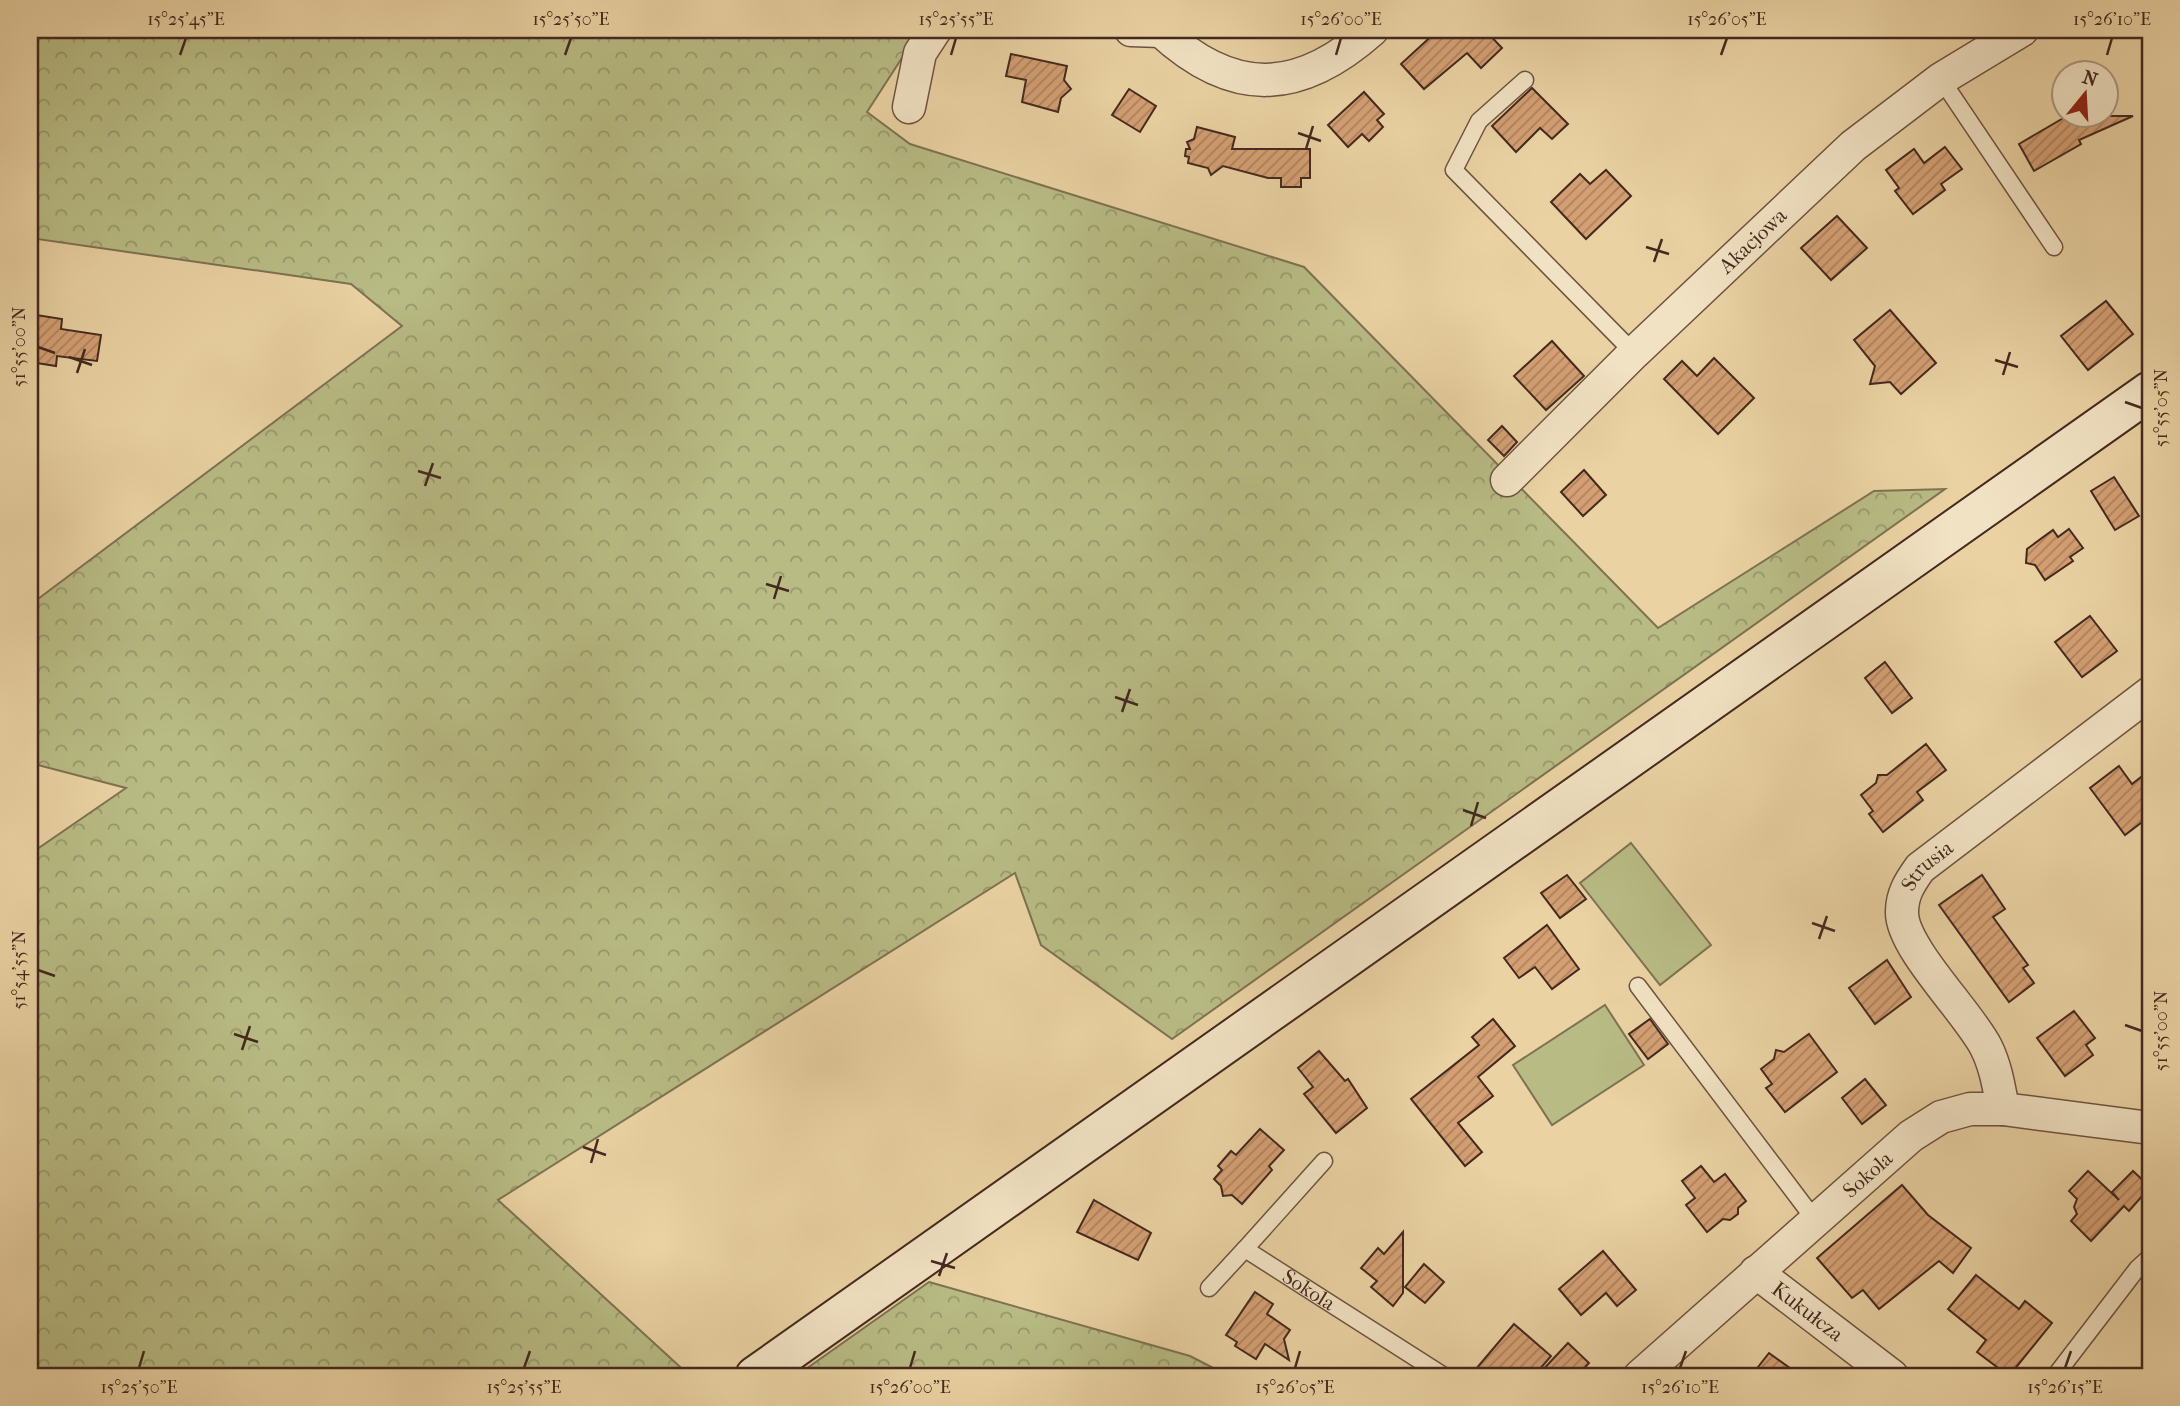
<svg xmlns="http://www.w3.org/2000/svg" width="2180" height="1406" font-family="'IM FELL French Canon',serif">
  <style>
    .forest { fill: url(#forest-crowns); stroke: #7e7251; stroke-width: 2 }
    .pitch { fill: #b8bb84; stroke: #7e7251; stroke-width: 2 }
    .building { fill: url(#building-hatch); stroke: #43291e; stroke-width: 2 }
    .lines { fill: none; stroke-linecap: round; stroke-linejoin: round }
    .service-casing { stroke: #6d533f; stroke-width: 19 }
    .minor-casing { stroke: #6d533f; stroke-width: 35 }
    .secondary-casing { stroke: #43291e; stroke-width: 42 }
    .service { stroke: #f1e2c3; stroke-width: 16 }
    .minor { stroke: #f1e2c3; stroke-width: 32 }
    .secondary { stroke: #f1e2c3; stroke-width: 38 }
    .ticks { fill: none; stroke: #43291e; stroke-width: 2.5 }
    .labels { text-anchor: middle; stroke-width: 5; stroke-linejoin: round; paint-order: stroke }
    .street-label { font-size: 21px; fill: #43291e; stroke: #f1e2c3 }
    .neatline { fill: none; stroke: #43291e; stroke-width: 2.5 }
    .ticks-label { font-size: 18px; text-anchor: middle; fill: #43291e }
  </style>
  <defs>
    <pattern id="forest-crowns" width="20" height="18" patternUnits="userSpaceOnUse" patternTransform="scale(1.75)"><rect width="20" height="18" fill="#b8bb84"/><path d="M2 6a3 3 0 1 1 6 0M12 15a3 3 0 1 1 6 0" fill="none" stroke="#97986b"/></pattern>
    <pattern id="building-hatch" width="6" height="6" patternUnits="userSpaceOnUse" patternTransform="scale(1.75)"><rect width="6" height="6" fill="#d4a073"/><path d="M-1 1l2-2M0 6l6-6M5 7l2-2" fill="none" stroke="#ae825e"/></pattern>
  </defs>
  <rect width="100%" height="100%" fill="#ead2a3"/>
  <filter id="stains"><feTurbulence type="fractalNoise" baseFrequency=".00286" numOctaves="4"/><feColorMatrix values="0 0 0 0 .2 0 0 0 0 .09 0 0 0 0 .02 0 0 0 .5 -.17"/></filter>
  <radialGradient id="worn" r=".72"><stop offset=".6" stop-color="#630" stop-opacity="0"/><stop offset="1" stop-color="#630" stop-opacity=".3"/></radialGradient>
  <!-- forest -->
  <g class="forest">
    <path d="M30 30H920L867 112 910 144 1304 267 1658 628 1874 491 1945 489 1172 1039 1041 945 1015 873 498 1200 690 1376H30V854L126 788 30 763V605L402 326 351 284 30 238Z"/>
    <path d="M929 1282 1190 1356 1229 1376H796Z"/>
  </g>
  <!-- pitch -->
  <g class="pitch">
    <path d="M1631 843 1711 945 1660 985 1580 883Z"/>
    <path d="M1605 1005 1644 1065 1552 1125 1513 1065Z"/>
  </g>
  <!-- building -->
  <g class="building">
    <path d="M1438 30H1485L1502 48 1481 68 1467 53 1424 89 1401 64Z"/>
    <path d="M1011 54 1067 66 1064 80 1071 89 1061 98 1058 112 1022 102 1026 80 1006 76Z"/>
    <path d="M1532 88 1568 124 1552 139 1540 128 1516 152 1492 126Z"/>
    <path d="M1129 89 1156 106 1140 132 1112 115Z"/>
    <path d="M1364 92 1384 114 1377 120 1383 127 1369 141 1362 134 1348 147 1328 125Z"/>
    <path d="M2067 116H2133L2079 140 2081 144 2034 171 2019 144Z"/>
    <path d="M1197 127 1235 137 1232 149H1310V178H1301V187H1281V178H1268L1223 166 1211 175 1208 168 1188 163 1189 157 1185 156 1186 149H1190L1187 142 1194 139Z"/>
    <path d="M1945 147 1962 169 1941 184 1945 190 1913 214 1895 191 1899 188 1886 170 1914 149 1924 163Z"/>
    <path d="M1606 170 1631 196 1586 239 1551 202 1580 174 1590 184Z"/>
    <path d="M1837 216 1867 248 1831 280 1801 248Z"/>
    <path d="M2106 301 2133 334 2088 370 2061 336Z"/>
    <path d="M1890 310 1936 363 1901 394 1890 382 1870 384 1875 366 1854 340Z"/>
    <path d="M30 314 62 319 61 329 101 335 97 361 57 356 56 366 30 362Z"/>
    <path d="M1552 341 1584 376 1546 410 1514 376Z"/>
    <path d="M1714 358 1754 398 1718 434 1664 379 1682 361 1697 376Z"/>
    <path d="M1502 426 1517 442 1504 456 1488 440Z"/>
    <path d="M1584 470 1606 495 1583 516 1561 492Z"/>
    <path d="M2114 477 2139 516 2115 530 2091 491Z"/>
    <path d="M2069 529 2083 548 2070 557 2073 561 2045 580 2035 565 2026 563 2027 549 2053 530 2058 537Z"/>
    <path d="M2090 616 2117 651 2082 677 2055 642Z"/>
    <path d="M1885 662 1912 698 1892 713 1865 678Z"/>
    <path d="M1926 744 1946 770 1917 792 1923 800 1883 832 1869 814 1873 811 1861 795 1876 783 1878 775H1887Z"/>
    <path d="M2119 766 2132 784 2150 770V816L2125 835 2090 788Z"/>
    <path d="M1567 875 1586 899 1560 918 1541 893Z"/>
    <path d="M1982 875 2005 909 1993 917 2028 965 2023 968 2034 983 2009 1002 1939 905Z"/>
    <path d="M1547 925 1579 969 1552 989 1535 967 1519 978 1504 958Z"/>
    <path d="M1887 960 1911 997 1875 1024 1849 988Z"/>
    <path d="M2074 1011 2095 1038 2086 1045 2093 1055 2065 1076 2037 1038Z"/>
    <path d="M1493 1019 1515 1046 1478 1077 1493 1096 1458 1123 1482 1152 1465 1166 1411 1099 1479 1045 1472 1037Z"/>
    <path d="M1650 1019 1668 1044 1648 1059 1629 1034Z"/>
    <path d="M1809 1034 1837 1072 1785 1112 1766 1088 1772 1084 1761 1069 1774 1059 1776 1050 1784 1052Z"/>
    <path d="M1319 1051 1345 1081 1348 1079 1367 1108 1336 1133 1304 1094 1313 1087 1298 1068Z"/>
    <path d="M1865 1079 1886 1105 1862 1124 1842 1098Z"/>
    <path d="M1260 1129 1284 1150 1269 1166 1272 1170 1242 1204 1232 1195 1223 1196 1221 1186 1214 1179 1222 1170 1218 1166 1231 1151 1236 1155Z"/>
    <path d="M1701 1166 1714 1182 1725 1174 1746 1201 1738 1208V1214L1730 1220 1723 1219 1707 1232 1686 1205 1695 1198 1682 1181Z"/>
    <path d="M2088 1171 2119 1200 2112 1192 2133 1171 2150 1187 2129 1211 2124 1206 2091 1241 2071 1221 2077 1214 2074 1207 2077 1199 2069 1191Z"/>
    <path d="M1902 1185 1928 1215 1971 1248 1953 1273 1939 1261 1879 1309 1863 1290 1852 1298 1817 1258Z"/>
    <path d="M1094 1200 1151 1233 1138 1260 1077 1232Z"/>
    <path d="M1403 1232V1293L1393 1306 1371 1287 1377 1281 1361 1268 1378 1248 1384 1254Z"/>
    <path d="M1603 1251 1636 1290 1617 1306 1606 1293 1581 1315 1559 1289Z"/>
    <path d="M1424 1264 1444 1282 1425 1303 1405 1287Z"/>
    <path d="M1976 1275 2019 1309 2025 1301 2052 1323 2009 1376 1977 1352 1986 1340 1948 1309Z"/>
    <path d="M1255 1292 1273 1304 1267 1314 1290 1330 1284 1339 1289 1360 1265 1344 1256 1359 1235 1346 1237 1342 1226 1335Z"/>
    <path d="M1514 1324 1551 1356 1534 1376H1470Z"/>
    <path d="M1568 1343 1589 1363 1577 1376H1537Z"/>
    <path d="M1769 1353 1801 1376H1751Z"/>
  </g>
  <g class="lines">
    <defs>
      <g id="service">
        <path d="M1941 79 2054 247"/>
        <path d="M1525 80 1479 121 1454 170 1634 353"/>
        <path d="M1638 986 1815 1220"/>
        <path id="s1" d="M1324 1161 1245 1249 1444 1376"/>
        <path d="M1209 1288 1245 1249"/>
        <path d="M2055 1376 2137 1269 2150 1257"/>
      </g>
      <g id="minor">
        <path d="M1131 30 1161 31"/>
        <path d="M1160 30C1233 98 1299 95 1372 30"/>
        <path d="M909 107 920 53 935 30"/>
        <path id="s2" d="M1507 480 1634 353 1853 146 1941 79 2022 30"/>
        <path id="s3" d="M2003 1109C1999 1088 1996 1067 1986 1047 1969 1013 1901 947 1902 912 1902 894 1910 882 1920 868L2150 693"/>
        <path id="s4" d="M1756 1272 1892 1376"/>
        <path id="s5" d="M1640 1376 1911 1136 1941 1117 1970 1109H2003L2150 1128"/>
      </g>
      <path id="secondary" d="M755 1376 2150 391"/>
    </defs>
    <!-- service casing -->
    <use href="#service" class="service-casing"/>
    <!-- minor casing -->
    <use href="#minor" class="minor-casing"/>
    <!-- secondary casing -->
    <use href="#secondary" class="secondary-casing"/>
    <!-- service -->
    <use href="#service" class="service"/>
    <!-- minor -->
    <use href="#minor" class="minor"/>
    <!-- secondary -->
    <use href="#secondary" class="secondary"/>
  </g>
  <!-- ticks -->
  <path class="ticks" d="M180 55 186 38M565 55 571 38M951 55 956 38M1336 55 1341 38M1721 55 1727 38M2107 55 2112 38M1298 133 1321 141M1306 149 1313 126M1646 247 1669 254M1654 262 1662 239M38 347 55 353M69 357 92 365M1995 360 2018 367M77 373 85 349M2003 375 2010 352M2125 402 2142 408M418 471 441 478M425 486 433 463M766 584 789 591M774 599 781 576M1115 697 1138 705M1122 712 1130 689M1463 810 1486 818M1471 826 1478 802M1812 923 1835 931M1819 939 1827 916M38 970 55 976M2125 1025 2142 1031M234 1034 258 1042M242 1050 250 1026M583 1147 606 1155M591 1163 598 1139M931 1261 955 1268M939 1276 947 1253M139 1368 144 1351M524 1368 530 1351M910 1368 915 1351M1295 1368 1300 1351M1680 1368 1686 1351M2065 1368 2071 1351"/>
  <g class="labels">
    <!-- street labels -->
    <g class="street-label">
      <text dy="7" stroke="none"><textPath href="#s2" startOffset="343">Akacjowa</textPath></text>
      <text dy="7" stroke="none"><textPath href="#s3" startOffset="280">Strusia</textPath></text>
      <text dy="7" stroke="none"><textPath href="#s5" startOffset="304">Sokola</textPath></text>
      <text dy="7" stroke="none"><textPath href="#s1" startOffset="194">Sokola</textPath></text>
      <text dy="7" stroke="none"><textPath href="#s4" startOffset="65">Kukułcza</textPath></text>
    </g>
  </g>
  <!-- margin -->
  <rect width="2180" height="1406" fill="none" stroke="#ead2a3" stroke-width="77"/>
  <!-- north arrow -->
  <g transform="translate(2085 94) rotate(18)"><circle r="33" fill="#f1e2c3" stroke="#ab9881" stroke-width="2"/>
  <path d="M0-5L12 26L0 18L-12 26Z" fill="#8f2418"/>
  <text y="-10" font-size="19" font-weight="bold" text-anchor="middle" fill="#43291e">N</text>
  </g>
  <rect x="38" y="38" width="2104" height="1330" class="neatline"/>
  <g class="ticks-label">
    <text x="186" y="25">15°25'45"E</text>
    <text x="571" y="25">15°25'50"E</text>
    <text x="956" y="25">15°25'55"E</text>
    <text x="1341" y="25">15°26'00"E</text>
    <text x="1727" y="25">15°26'05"E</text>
    <text x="2112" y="25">15°26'10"E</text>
    <text transform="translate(19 347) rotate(-90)" y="6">51°55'00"N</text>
    <text transform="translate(2161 408) rotate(-90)" y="6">51°55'05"N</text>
    <text transform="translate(19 970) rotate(-90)" y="6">51°54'55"N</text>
    <text transform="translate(2161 1031) rotate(-90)" y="6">51°55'00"N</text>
    <text x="139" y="1393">15°25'50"E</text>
    <text x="524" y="1393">15°25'55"E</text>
    <text x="910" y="1393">15°26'00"E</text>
    <text x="1295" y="1393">15°26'05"E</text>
    <text x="1680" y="1393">15°26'10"E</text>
    <text x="2065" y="1393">15°26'15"E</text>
  </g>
  <rect width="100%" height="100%" filter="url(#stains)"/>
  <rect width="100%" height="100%" fill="url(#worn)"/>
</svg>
